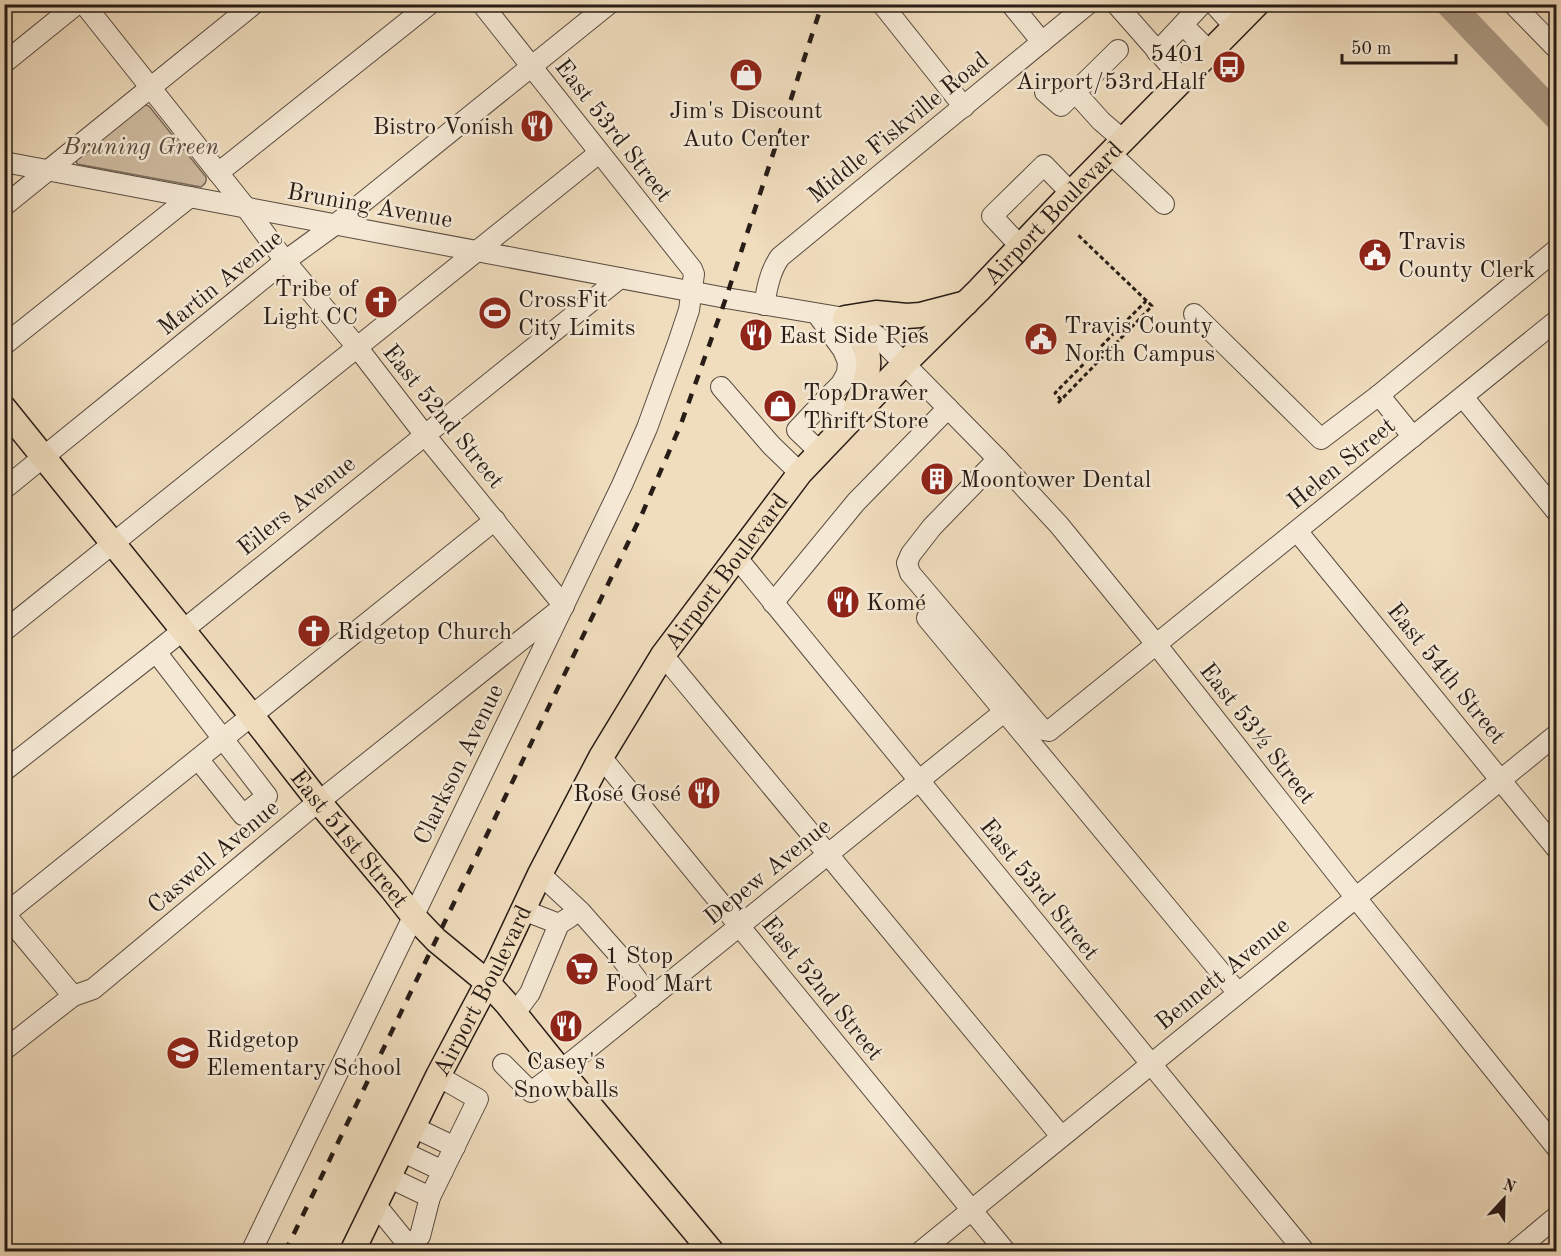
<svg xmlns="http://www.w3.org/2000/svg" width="1561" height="1256" font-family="'Old Standard TT',serif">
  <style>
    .green { fill: #cebca1; stroke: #7a6c5c; stroke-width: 1.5 }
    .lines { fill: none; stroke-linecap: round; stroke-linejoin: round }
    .river { stroke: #ac9b85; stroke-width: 27 }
    .minor-casing { stroke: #594c40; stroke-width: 22 }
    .major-casing { stroke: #271c16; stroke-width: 27 }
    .path { stroke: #271c16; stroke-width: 3; stroke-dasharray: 4.5 3; stroke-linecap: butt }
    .minor { stroke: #f5e9d5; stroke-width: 20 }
    .major { stroke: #f0ddbe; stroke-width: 24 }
    .rail { stroke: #271c16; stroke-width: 4.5; stroke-dasharray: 10 10; stroke-linecap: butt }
    .labels { text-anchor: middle; stroke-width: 5; stroke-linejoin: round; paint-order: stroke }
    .poi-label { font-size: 24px; fill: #271c16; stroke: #f5e9d5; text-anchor: start }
    .street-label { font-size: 24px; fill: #271c16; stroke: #f5e9d5 }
    .park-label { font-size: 24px; font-style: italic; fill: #594c40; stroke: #f5e9d5 }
  </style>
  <rect width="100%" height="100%" fill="#f0ddbe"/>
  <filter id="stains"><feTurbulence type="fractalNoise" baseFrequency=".00333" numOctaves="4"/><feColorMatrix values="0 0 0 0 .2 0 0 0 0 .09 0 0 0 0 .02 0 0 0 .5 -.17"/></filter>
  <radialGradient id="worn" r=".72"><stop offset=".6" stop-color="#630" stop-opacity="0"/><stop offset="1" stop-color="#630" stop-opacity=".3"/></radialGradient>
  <!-- green -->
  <path class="green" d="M144 104 149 106 206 177C207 182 205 184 201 187L77 164 76 159Z"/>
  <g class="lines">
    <!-- river -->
    <path class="river" d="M1449 4 1556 116"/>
    <defs>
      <g id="minor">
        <path d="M882 4 964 107"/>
        <path d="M1011 4 1042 42"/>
        <path d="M1116 4 1182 79"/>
        <path d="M1214 4 1235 27"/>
        <path d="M1513 4 1556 48"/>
        <path d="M1183 25 1210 52"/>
        <path d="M1157 52 1202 4"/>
        <path d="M4 63 77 4"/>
        <path d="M1045 92 1061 106 1118 50"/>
        <path d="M1075 92 1101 121 1123 140"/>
        <path d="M1110 153 1164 204"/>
        <path d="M4 162 726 298 845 318 861 325 877 336 998 459 1059 525 1156 644 1356 898 1556 1147"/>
        <path d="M218 173 430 4"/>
        <path d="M4 206 254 4"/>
        <path d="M1020 246 992 216 1044 165 1071 193"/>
        <path d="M764 305C767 288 770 271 780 257L1088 4"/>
        <path d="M817 314 843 350 848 362 847 373 841 384 827 398"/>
        <path d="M1194 314 1321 439 1379 395"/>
        <path d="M4 345 190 197"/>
        <path d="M721 387 771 445 800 473"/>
        <path d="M1463 397 1556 511"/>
        <path d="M1413 437 1379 395 1556 250"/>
        <path d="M820 452 797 430 827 398 851 419"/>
        <path d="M998 459 932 527 911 554 907 563 910 573 1043 730 1049 731 1556 321"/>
        <path d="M4 489 285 261 336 224 609 4"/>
        <path d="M1297 531 1556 848"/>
        <path d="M737 558 1305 1252"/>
        <path d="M773 603 856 502 948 408"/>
        <path d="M927 618 1238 993"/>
        <path d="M4 631 599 153"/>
        <path d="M156 652 267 796 243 815 198 759"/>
        <path d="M663 655 1061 1136"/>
        <path d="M601 757 1006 1252"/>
        <path d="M4 771 156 652 620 278"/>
        <path d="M540 874 580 911 618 954 651 998"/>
        <path d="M523 910 559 924 570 917"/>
        <path d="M4 913 73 996"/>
        <path d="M5 914 495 520"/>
        <path d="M515 1013 530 993 559 924"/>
        <path d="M4 1050 73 996 93 989 307 811 564 606 424 434 357 347 285 261 247 209 84 4"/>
        <path d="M503 1064 531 1092 575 1059 1005 711"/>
        <path d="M413 1127 455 1147"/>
        <path d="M401 1151 443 1171"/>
        <path d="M388 1177 430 1197 420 1236 409 1245"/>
        <path d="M430 1197 478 1099 438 1076"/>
        <path d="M375 1204 414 1252"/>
        <path d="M251 1252 622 485 647 428 678 343 689 310 694 274 692 269 482 4"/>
        <path d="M920 1252 1556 735"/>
        <path d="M1514 1252 1556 1217"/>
      </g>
      <g id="major">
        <path id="s1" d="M4 408 252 716 319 802 392 889 414 917 436 940 488 983 508 1005 561 1071 712 1252"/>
        <path d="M854 413C862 390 876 365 863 342 859 333 851 326 845 318L876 313 907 316 920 315 966 303"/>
        <path id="s2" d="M352 1252 438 1076 498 963 540 874 601 757 663 655 800 473 904 364 979 290 1071 193 1257 4"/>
      </g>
    </defs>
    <!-- minor casing -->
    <use href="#minor" class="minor-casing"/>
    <!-- major casing -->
    <use href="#major" class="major-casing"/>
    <!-- path -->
    <g class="path">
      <path d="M1061 400 1055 393 1146 301"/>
      <path d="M1058 403 1152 306 1077 234"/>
    </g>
    <!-- minor -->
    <use href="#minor" class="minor"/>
    <!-- major -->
    <use href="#major" class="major"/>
    <!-- rail -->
    <path class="rail" d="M285 1252 642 514 681 424 726 298 822 4"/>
  </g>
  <!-- icons -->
  <defs>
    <symbol id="bus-disc" viewBox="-11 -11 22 22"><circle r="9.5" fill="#8f2418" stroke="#f5e9d5"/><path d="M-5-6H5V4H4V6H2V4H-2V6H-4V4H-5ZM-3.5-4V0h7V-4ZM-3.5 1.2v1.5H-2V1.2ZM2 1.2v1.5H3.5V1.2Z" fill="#fff"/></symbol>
    <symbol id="shop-disc" viewBox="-11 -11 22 22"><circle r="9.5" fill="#8f2418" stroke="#f5e9d5"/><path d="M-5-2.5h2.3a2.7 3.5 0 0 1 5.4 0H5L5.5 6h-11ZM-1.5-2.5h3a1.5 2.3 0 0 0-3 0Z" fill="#fff"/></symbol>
    <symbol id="restaurant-disc" viewBox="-11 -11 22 22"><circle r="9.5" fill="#8f2418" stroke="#f5e9d5"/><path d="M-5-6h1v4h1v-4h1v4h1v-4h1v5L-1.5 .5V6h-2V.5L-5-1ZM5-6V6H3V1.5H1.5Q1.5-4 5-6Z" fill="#fff"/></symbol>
    <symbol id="civic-disc" viewBox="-11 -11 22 22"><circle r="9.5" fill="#8f2418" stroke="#f5e9d5"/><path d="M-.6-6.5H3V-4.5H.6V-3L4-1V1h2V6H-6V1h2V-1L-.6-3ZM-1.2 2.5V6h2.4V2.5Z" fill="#fff"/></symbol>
    <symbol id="church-disc" viewBox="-11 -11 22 22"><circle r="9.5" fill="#8f2418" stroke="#f5e9d5"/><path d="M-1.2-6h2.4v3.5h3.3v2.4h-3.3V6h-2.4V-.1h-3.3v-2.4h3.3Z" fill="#fff"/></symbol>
    <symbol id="stadium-disc" viewBox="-11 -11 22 22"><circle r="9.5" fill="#8f2418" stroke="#f5e9d5"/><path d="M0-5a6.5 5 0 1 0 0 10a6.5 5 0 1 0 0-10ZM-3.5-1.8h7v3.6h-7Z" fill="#fff"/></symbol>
    <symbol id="building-disc" viewBox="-11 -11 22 22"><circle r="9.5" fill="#8f2418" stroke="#f5e9d5"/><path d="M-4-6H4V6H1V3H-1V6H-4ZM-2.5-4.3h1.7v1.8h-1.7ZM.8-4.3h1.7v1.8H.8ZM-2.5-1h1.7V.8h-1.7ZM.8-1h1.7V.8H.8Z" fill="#fff"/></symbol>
    <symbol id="supermarket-disc" viewBox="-11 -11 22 22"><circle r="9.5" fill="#8f2418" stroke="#f5e9d5"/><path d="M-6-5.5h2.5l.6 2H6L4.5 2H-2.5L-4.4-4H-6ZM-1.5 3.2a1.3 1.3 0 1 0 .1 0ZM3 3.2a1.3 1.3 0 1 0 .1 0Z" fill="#fff"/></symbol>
    <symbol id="school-disc" viewBox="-11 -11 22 22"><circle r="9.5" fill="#8f2418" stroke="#f5e9d5"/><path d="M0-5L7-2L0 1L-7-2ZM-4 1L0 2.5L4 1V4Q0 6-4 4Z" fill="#fff"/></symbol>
  </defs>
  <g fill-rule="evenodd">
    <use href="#bus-disc" x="1210" y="48" width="38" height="38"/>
    <use href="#shop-disc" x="727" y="56" width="38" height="38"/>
    <use href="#restaurant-disc" x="518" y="107" width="38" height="38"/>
    <use href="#civic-disc" x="1356" y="236" width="38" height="38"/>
    <use href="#church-disc" x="362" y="283" width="38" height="38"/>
    <use href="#stadium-disc" x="476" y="294" width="38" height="38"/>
    <use href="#restaurant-disc" x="737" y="316" width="38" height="38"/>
    <use href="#civic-disc" x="1022" y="320" width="38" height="38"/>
    <use href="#shop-disc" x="761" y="387" width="38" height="38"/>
    <use href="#building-disc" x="918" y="460" width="38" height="38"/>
    <use href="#restaurant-disc" x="824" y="583" width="38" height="38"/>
    <use href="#church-disc" x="295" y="612" width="38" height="38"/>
    <use href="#restaurant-disc" x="685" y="774" width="38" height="38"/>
    <use href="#supermarket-disc" x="563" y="950" width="38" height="38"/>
    <use href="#restaurant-disc" x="547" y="1007" width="38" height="38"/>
    <use href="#school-disc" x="164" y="1034" width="38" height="38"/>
  </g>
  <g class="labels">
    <!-- poi labels -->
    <g class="poi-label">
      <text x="1206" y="61" text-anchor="end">5401<tspan x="1206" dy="28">Airport/53rd Half</tspan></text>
      <text x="746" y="118" text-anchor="middle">Jim's Discount<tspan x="746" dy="28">Auto Center</tspan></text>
      <text x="514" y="134" text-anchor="end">Bistro Vonish</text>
      <text x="1398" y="249">Travis<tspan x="1398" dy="28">County Clerk</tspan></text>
      <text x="358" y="296" text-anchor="end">Tribe of<tspan x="358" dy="28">Light CC</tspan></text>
      <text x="518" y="307">CrossFit<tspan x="518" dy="28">City Limits</tspan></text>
      <text x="1064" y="333">Travis County<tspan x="1064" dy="28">North Campus</tspan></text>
      <text x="779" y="343">East Side Pies</text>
      <text x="803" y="400">Top Drawer<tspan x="803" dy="28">Thrift Store</tspan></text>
      <text x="960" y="487">Moontower Dental</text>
      <text x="866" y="610">Komé</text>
      <text x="337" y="639">Ridgetop Church</text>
      <text x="681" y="801" text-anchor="end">Rosé Gosé</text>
      <text x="605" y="963">1 Stop<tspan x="605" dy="28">Food Mart</tspan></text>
      <text x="206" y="1047">Ridgetop<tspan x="206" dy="28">Elementary School</tspan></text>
      <text x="566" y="1069" text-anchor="middle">Casey's<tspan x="566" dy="28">Snowballs</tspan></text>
    </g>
    <!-- street labels -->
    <g class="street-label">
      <text transform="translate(898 127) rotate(-39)" y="8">Middle Fiskville Road</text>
      <text transform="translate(614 130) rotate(52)" y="8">East 53rd Street</text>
      <text transform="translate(370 205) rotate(10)" y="8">Bruning Avenue</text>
      <text dy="8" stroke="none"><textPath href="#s2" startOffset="1264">Airport Boulevard</textPath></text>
      <text transform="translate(220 282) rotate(-39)" y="8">Martin Avenue</text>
      <text transform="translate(444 416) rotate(51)" y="8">East 52nd Street</text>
      <text transform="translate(1341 463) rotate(-39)" y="8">Helen Street</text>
      <text transform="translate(296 505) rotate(-39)" y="8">Eilers Avenue</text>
      <text dy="8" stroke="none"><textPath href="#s2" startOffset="778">Airport Boulevard</textPath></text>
      <text transform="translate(1447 673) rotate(51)" y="8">East 54th Street</text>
      <text transform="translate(1258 733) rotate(52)" y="8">East 53½ Street</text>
      <text transform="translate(458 764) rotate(-64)" y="8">Clarkson Avenue</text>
      <text dy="8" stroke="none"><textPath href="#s1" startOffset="552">East 51st Street</textPath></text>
      <text transform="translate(213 856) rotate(-40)" y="8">Caswell Avenue</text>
      <text transform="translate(767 871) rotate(-39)" y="8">Depew Avenue</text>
      <text transform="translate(1040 889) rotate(51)" y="8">East 53rd Street</text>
      <text transform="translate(1222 973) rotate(-39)" y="8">Bennett Avenue</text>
      <text transform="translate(823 988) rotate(51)" y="8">East 52nd Street</text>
      <text dy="8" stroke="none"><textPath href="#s2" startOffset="292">Airport Boulevard</textPath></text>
    </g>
    <!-- park labels -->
    <g class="park-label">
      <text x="141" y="154">Bruning Green</text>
    </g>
  </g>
  <!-- margin -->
  <rect width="1561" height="1256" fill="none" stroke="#f0ddbe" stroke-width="24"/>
  <rect x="6" y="6" width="1549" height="1244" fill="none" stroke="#271c16" stroke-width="3"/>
  <rect x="12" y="12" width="1537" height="1232" fill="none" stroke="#271c16" stroke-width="1.5"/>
  <!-- north arrow -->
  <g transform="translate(1504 1199) rotate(22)" stroke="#f5e9d5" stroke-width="4.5" paint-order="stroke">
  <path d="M0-4.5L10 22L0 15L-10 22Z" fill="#271c16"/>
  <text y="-9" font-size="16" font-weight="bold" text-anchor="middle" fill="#271c16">N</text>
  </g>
  <!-- scale -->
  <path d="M1342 54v9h114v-9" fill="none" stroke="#271c16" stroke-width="3"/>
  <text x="1351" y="54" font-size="18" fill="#271c16" stroke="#f5e9d5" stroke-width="4.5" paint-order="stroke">50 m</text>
  <rect width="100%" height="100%" filter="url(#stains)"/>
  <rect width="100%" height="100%" fill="url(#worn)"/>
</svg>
